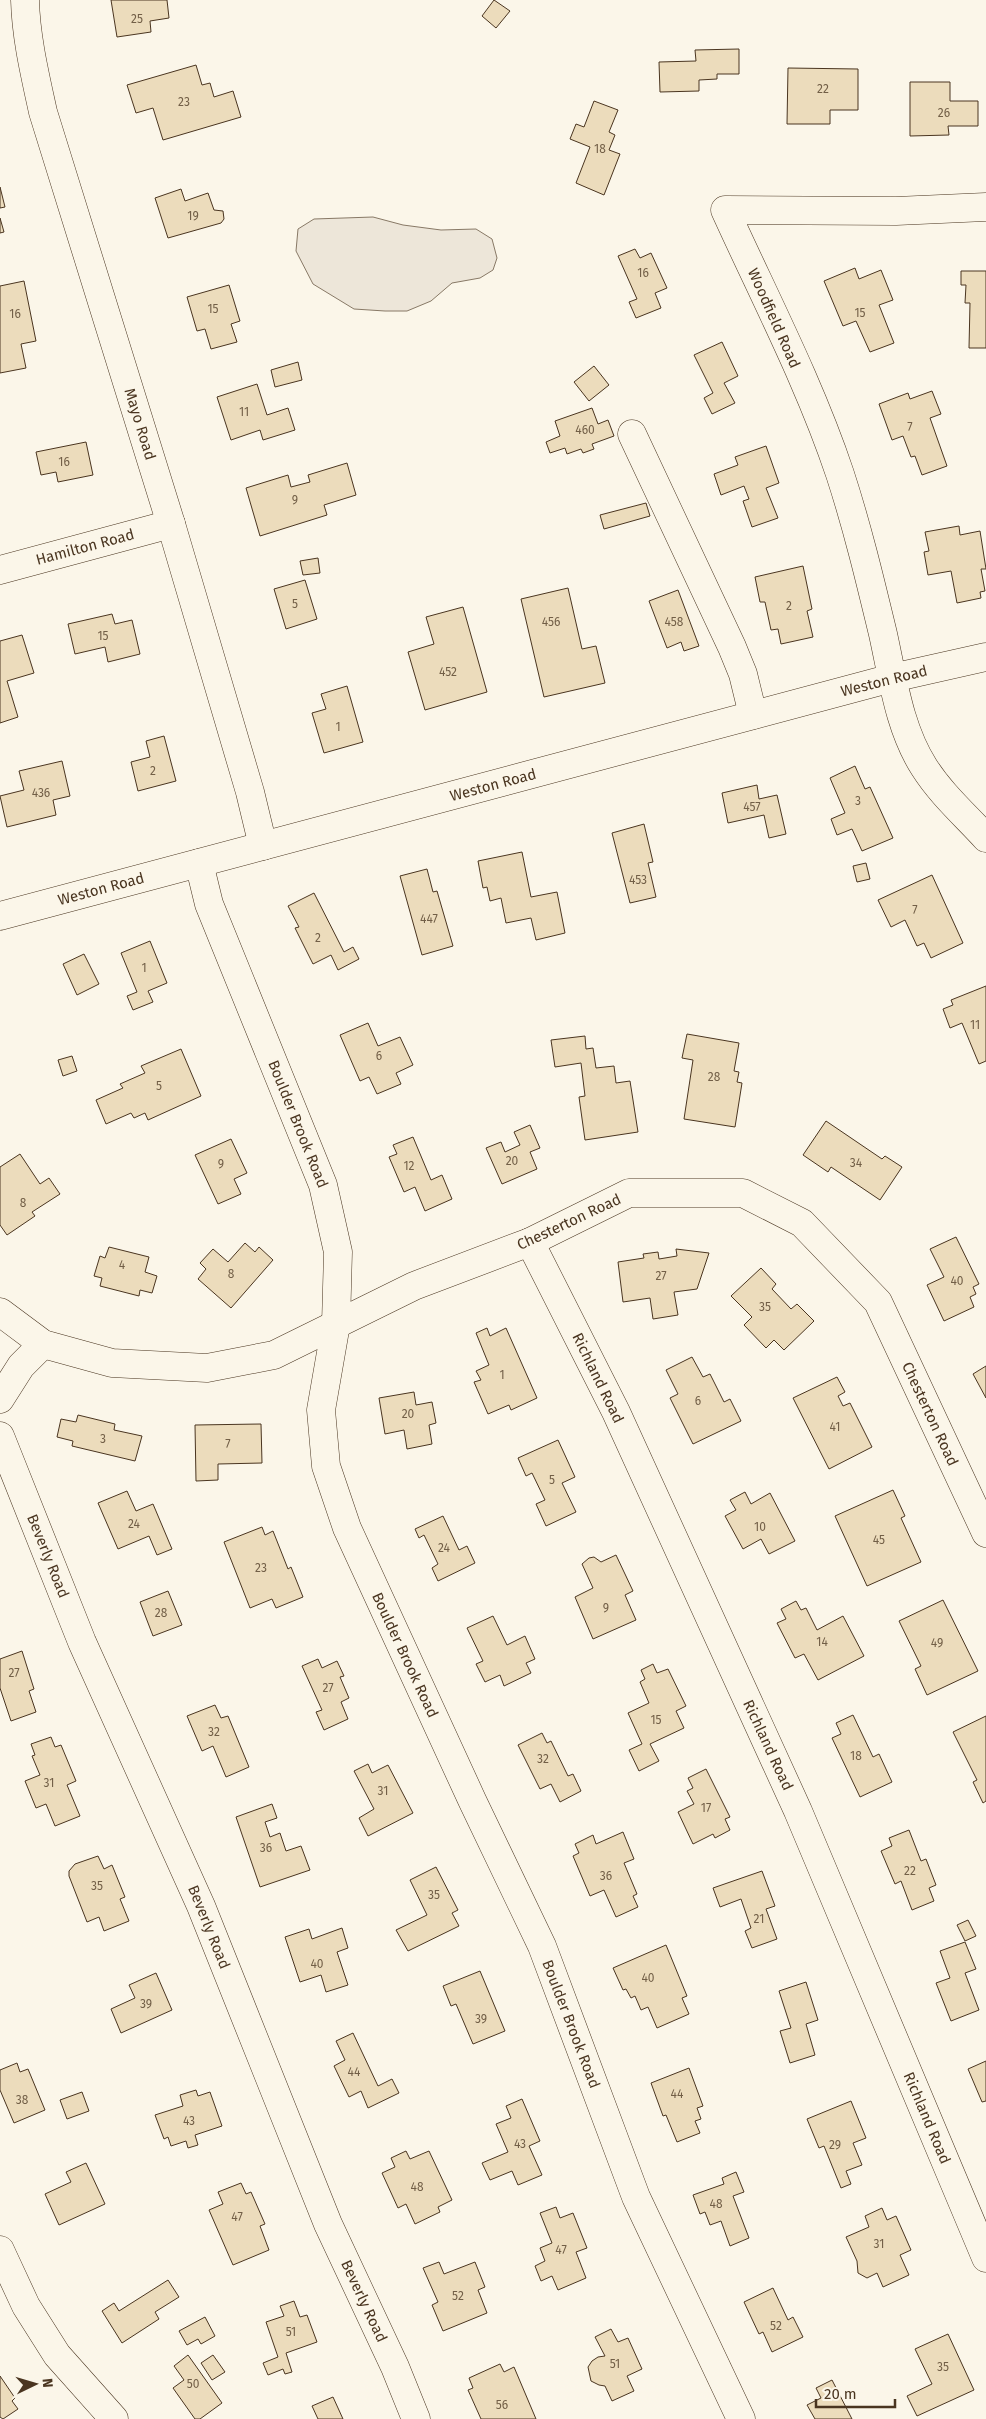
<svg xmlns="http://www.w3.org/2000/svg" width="986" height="2419" font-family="'Fira Sans',sans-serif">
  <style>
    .green { fill: #ede6d9; stroke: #887966 }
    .building { fill: #ecdcbc; stroke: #4a3520 }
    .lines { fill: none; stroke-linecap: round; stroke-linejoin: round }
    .minor-casing { stroke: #4a3520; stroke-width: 29 }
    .major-casing { stroke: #4a3520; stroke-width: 29 }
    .minor { stroke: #fbf6e9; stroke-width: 28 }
    .major { stroke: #fbf6e9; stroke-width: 28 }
    .labels { text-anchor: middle; stroke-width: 4; stroke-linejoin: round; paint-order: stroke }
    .number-label { font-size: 12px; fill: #725f47 }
    .street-label { font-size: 15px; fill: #4a3520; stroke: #fbf6e9 }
  </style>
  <rect width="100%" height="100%" fill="#fbf6e9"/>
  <!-- green -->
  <path class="green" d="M373 217 403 225 441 230 476 229 492 239 497 258 493 270 480 278 452 283 431 301 407 311H385L354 309 313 284 296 251 298 229 314 219Z"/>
  <!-- building -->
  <g class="building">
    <path d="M111 0H167L169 18 150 21 151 32 117 37Z"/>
    <path d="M494 0 510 11 496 28 482 16Z"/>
    <path d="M739 49V74H717V79L699 80V91L660 92 659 62 696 61 695 50Z"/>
    <path d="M196 65 202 85 210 83 214 97 233 91 241 117 163 140 153 108 136 113 127 85Z"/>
    <path d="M788 68 858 69V110H830V124H787Z"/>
    <path d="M910 82H950V101H978V126H948L949 135 910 136Z"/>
    <path d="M594 101 618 110 609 132 615 135 609 150 620 154 604 195 576 183 590 147 570 139 576 124 584 127Z"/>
    <path d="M0 187 5 207 0 208Z"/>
    <path d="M181 189 185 201 208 193 214 210 223 211 224 219 221 223 168 238 155 198Z"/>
    <path d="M0 218 4 232 0 233Z"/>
    <path d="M635 249 640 258 651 253 667 288 655 293 661 308 636 318 629 302 637 299 618 256Z"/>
    <path d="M855 268 859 279 881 270 893 300 879 305 894 343 870 352 856 321 843 326 824 281Z"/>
    <path d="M961 271H986V348H969L970 303H965L966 285H961Z"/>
    <path d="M24 281 36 341 21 344 26 368 0 373V286Z"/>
    <path d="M229 285 240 321 231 324 237 342 211 349 205 329 197 331 187 297Z"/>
    <path d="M722 342 738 376 724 383 735 403 712 414 704 398 713 393 694 355Z"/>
    <path d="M298 362 302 380 275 387 271 370Z"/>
    <path d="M594 366 609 385 589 401 574 382Z"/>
    <path d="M257 384 267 415 288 408 295 430 263 440 260 430 231 440 217 397Z"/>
    <path d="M932 391 941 414 930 418 947 466 922 475 915 456 911 457 903 436 892 440 879 404 908 393 910 399Z"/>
    <path d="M592 408 598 424 608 420 614 436 592 444 594 449 583 453 581 449 567 454 565 448 550 453 546 442 560 436 555 421Z"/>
    <path d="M86 442 93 475 58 482 56 472 41 475 36 452Z"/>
    <path d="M766 446 779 483 766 488 778 518 752 527 743 501 749 499 744 486 721 495 714 474 738 465 735 457Z"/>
    <path d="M347 463 356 495 324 505 327 515 260 536 246 488 288 475 291 487 310 482 308 475Z"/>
    <path d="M646 503 650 516 604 529 600 515Z"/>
    <path d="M959 526 960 535 980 531 986 569H981L985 591 980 592 981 598 957 603 951 571 928 575 924 552 929 551 925 532Z"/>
    <path d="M318 558 320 573 303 575 300 561Z"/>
    <path d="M803 566 812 609 807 611 813 637 781 644 778 629 771 630 765 602H760L755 577Z"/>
    <path d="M305 580 317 619 286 629 274 589Z"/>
    <path d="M568 588 582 649 596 646 605 683 544 697 521 599Z"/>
    <path d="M678 590 699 646 684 651 681 642 667 648 649 601Z"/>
    <path d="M463 607 487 692 425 710 408 652 434 644 426 617Z"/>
    <path d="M112 614 115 624 132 620 140 654 108 662 105 647 75 654 68 624Z"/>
    <path d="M22 635 34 673 7 681 18 717 0 723V641Z"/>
    <path d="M347 686 363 742 324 753 312 713 326 709 321 694Z"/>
    <path d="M164 736 176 781 138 791 131 762 150 757 146 741Z"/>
    <path d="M62 761 70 796 53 800 56 815 7 827 0 796 24 790 19 771Z"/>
    <path d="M855 766 865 789 870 787 893 838 862 851 852 829 837 835 831 819 845 813 830 778Z"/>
    <path d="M757 785 759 799 777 795 786 834 769 838 764 815 728 823 722 793Z"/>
    <path d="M644 824 653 862 648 863 656 897 630 903 612 833Z"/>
    <path d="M522 852 531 897 557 892 565 933 536 940 531 918 506 923 501 898 490 901 487 887 483 888 478 861Z"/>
    <path d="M866 863 870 879 857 882 853 866Z"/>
    <path d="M427 869 433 892 437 891 453 946 422 955 400 876Z"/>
    <path d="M932 875 963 943 931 958 924 943 917 946 905 920 891 927 878 900Z"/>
    <path d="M314 893 344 952 353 947 359 959 338 970 331 955 313 964 295 928 299 927 288 906Z"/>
    <path d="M150 941 167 983 148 991 153 1002 133 1010 127 996 137 992 121 953Z"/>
    <path d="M84 954 99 984 77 995 63 964Z"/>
    <path d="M986 986V1061L979 1064 962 1023 950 1028 943 1009 953 1005 951 1000Z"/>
    <path d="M368 1023 378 1046 400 1037 413 1065 396 1073 401 1084 377 1094 369 1077 360 1081 340 1035Z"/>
    <path d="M687 1034 739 1043 734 1071 739 1072 737 1082 742 1083 735 1127 684 1119 693 1060 682 1058Z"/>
    <path d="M585 1036 586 1049 593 1048 596 1068 614 1066 616 1083 630 1081 638 1132 585 1140 579 1097 585 1096 581 1063 555 1067 551 1040Z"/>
    <path d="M181 1049 201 1096 148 1120 145 1113 134 1118 131 1113 106 1124 96 1100 123 1088 120 1084 145 1073 141 1066Z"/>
    <path d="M72 1056 77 1071 63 1076 58 1060Z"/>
    <path d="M826 1121 882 1159 885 1156 902 1167 880 1200 831 1167 828 1172 803 1155Z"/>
    <path d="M530 1125 540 1148 530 1152 537 1169 502 1184 486 1148 501 1142 505 1152 520 1145 514 1132Z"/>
    <path d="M413 1137 431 1180 442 1175 452 1199 425 1211 415 1187 404 1192 389 1157 397 1154 393 1145Z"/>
    <path d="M231 1139 247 1173 234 1179 241 1194 218 1204 195 1155Z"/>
    <path d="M20 1154 40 1184 49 1178 60 1194 32 1212 35 1216 7 1235 0 1225V1167Z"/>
    <path d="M956 1237 979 1284 973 1287 976 1294 970 1297 974 1307 944 1321 927 1285 944 1277 930 1249Z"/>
    <path d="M245 1243 255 1252 259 1247 273 1260 231 1308 198 1279 206 1269 200 1263 213 1249 228 1262Z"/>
    <path d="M109 1247 149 1257 145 1272 157 1276 152 1293 140 1290 139 1296 100 1286 102 1278 94 1276 100 1256 105 1258Z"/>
    <path d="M676 1249 709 1253 697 1289 674 1292 678 1315 653 1319 650 1298 623 1302 618 1262 644 1258 643 1254 658 1252 659 1259 677 1256Z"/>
    <path d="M761 1268 776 1284 772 1289 791 1309 797 1304 814 1321 784 1350 774 1340 766 1348 744 1325 752 1317 731 1296Z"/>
    <path d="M487 1328 490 1336 506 1328 537 1398 511 1410 509 1405 488 1414 474 1382 481 1380 476 1371 489 1365 476 1333Z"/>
    <path d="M692 1357 703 1377 710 1374 724 1402 730 1399 741 1421 693 1444 670 1398 678 1394 666 1370Z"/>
    <path d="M986 1366V1398L973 1374Z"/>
    <path d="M837 1377 845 1392 838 1396 843 1406 850 1403 872 1447 829 1469 793 1398Z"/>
    <path d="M414 1392 416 1405 432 1402 436 1423 429 1425 432 1444 407 1449 404 1430 385 1434 379 1398Z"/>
    <path d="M78 1415 115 1424 114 1430 142 1436 135 1461 72 1446 73 1441 57 1437 61 1419 76 1422Z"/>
    <path d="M261 1424 262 1463 218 1464V1480L196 1481 195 1425Z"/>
    <path d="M558 1440 575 1477 562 1483 576 1512 546 1526 536 1504 545 1500 532 1473 526 1476 518 1458Z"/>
    <path d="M893 1490 905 1516 901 1518 921 1562 867 1586 835 1516Z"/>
    <path d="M127 1491 136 1511 153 1504 172 1549 157 1555 149 1536 118 1549 98 1503Z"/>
    <path d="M745 1492 751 1504 770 1493 795 1541 769 1554 761 1539 743 1549 725 1516 736 1510 730 1500Z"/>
    <path d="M443 1516 459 1550 467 1546 475 1563 438 1581 432 1568 438 1564 424 1535 419 1538 415 1529Z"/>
    <path d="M262 1527 265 1535 273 1531 288 1569 291 1567 303 1597 276 1608 272 1599 250 1608 224 1542Z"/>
    <path d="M616 1555 633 1591 625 1595 636 1620 593 1639 575 1597 593 1588 582 1564 589 1558 594 1557 601 1562Z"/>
    <path d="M168 1591 182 1625 153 1636 140 1602Z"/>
    <path d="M943 1600 978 1671 927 1695 915 1669 921 1666 899 1621Z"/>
    <path d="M796 1601 801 1610 806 1608 817 1630 843 1616 864 1656 818 1680 804 1654 795 1658 777 1623 786 1619 781 1609Z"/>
    <path d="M493 1616 507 1645 525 1636 535 1659 526 1663 531 1673 504 1686 500 1675 485 1682 476 1664 483 1661 467 1628Z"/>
    <path d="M22 1651 34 1689 29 1691 36 1712 11 1721 0 1688V1659Z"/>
    <path d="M318 1659 322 1668 337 1661 344 1676 340 1677 349 1698 341 1702 348 1719 324 1730 316 1712 322 1710 302 1666Z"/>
    <path d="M653 1664 657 1673 668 1669 686 1706 676 1711 684 1728 650 1744 659 1761 639 1771 629 1750 642 1744 628 1713 649 1703 640 1682 645 1679 641 1670Z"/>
    <path d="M215 1705 221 1718 228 1716 249 1767 226 1777 213 1746 202 1751 187 1716Z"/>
    <path d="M853 1715 873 1757 879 1754 892 1782 860 1797 832 1738 841 1734 836 1723Z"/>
    <path d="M986 1716V1801L983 1803 973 1782 977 1780 953 1732Z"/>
    <path d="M542 1733 547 1743 551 1741 568 1776 573 1774 581 1791 560 1802 551 1784 540 1789 518 1745Z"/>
    <path d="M51 1737 55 1747 61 1745 76 1781 67 1785 80 1816 55 1826 46 1804 36 1808 25 1781 40 1775 32 1756 35 1755 31 1744Z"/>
    <path d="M368 1764 372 1773 388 1765 413 1813 368 1836 359 1818 374 1809 354 1771Z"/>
    <path d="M706 1769 730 1817 725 1819 730 1830 715 1838 713 1834 693 1844 678 1812 694 1804 687 1791 693 1788 688 1778Z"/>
    <path d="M272 1804 277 1818 265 1822 270 1837 280 1833 286 1851 301 1846 310 1870 260 1887 236 1817Z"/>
    <path d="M909 1830 921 1861 926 1859 936 1885 929 1888 934 1901 912 1910 901 1881 895 1884 881 1851 892 1846 889 1838Z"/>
    <path d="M623 1832 634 1859 624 1863 637 1894 633 1896 638 1907 616 1917 604 1890 590 1896 573 1856 579 1853 575 1844 593 1835 596 1844Z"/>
    <path d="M98 1856 104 1869 112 1865 125 1897 120 1899 129 1921 104 1931 99 1917 87 1922 69 1876V1871L75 1864Z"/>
    <path d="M436 1867 458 1910 452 1913 459 1926 408 1951 396 1930 427 1915 410 1880Z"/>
    <path d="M762 1871 775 1906 766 1909 777 1939 752 1948 745 1931 751 1928 741 1899 720 1907 713 1888Z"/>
    <path d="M968 1920 976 1936 965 1941 957 1925Z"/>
    <path d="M342 1928 348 1948 337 1952 348 1985 326 1992 321 1975 300 1982 285 1937 309 1929 312 1939Z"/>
    <path d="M965 1942 976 1969 965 1973 979 2010 951 2021 936 1983 950 1978 940 1951Z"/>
    <path d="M666 1945 687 1996 682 1998 689 2014 657 2028 648 2007 641 2010 635 1996 631 1998 626 1989 623 1990 613 1968Z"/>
    <path d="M480 1971 505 2031 473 2044 456 2004 451 2006 443 1986Z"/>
    <path d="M156 1973 172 2010 121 2033 111 2009 135 1998 129 1985Z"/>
    <path d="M806 1982 818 2020 806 2024 815 2055 790 2063 780 2031 791 2028 779 1991Z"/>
    <path d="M353 2033 378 2086 392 2079 399 2093 368 2108 361 2091 349 2097 334 2066 345 2060 336 2041Z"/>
    <path d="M986 2061V2101L982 2102 968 2069Z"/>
    <path d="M17 2063 20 2072 28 2069 45 2110 14 2123 0 2090V2070Z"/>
    <path d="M689 2068 703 2106 697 2108 701 2119 695 2121 700 2133 677 2142 666 2115 663 2116 651 2083Z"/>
    <path d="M196 2090 198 2096 210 2092 222 2126 195 2135 198 2145 188 2148 186 2141 171 2146 168 2137 164 2139 155 2115 183 2106 180 2095Z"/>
    <path d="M82 2092 89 2111 67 2119 60 2100Z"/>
    <path d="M522 2099 540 2141 529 2146 542 2175 518 2185 512 2171 490 2180 482 2163 508 2152 496 2124 511 2118 506 2106Z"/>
    <path d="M851 2101 866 2138 853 2143 862 2165 846 2171 851 2184 841 2188 824 2146 819 2148 807 2119Z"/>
    <path d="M406 2151 410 2159 429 2151 452 2200 438 2207 440 2212 415 2224 406 2204 398 2208 382 2173 395 2167 391 2158Z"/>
    <path d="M86 2163 105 2204 59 2225 45 2194 71 2182 66 2172Z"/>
    <path d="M736 2172 744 2192 733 2196 749 2238 730 2246 721 2221 710 2225 705 2212 700 2214 693 2195 724 2184 722 2178Z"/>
    <path d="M241 2183 246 2194 251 2192 265 2224 260 2226 269 2250 233 2265 209 2210 223 2204 218 2192Z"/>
    <path d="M556 2207 560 2218 573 2213 587 2248 576 2252 586 2278 558 2290 552 2276 541 2281 535 2266 545 2261 540 2248 552 2243 540 2213Z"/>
    <path d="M882 2208 887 2220 896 2216 911 2250 900 2255 909 2275 883 2287 877 2273 867 2278 858 2273 857 2261 846 2237 869 2227 865 2216Z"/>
    <path d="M439 2262 444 2274 475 2262 485 2287 478 2290 487 2313 443 2331 432 2305 438 2302 423 2268Z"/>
    <path d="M168 2280 179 2297 155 2312 159 2319 122 2343 102 2311 114 2303 119 2311Z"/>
    <path d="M773 2288 788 2320 793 2317 803 2337 772 2352 763 2332 759 2334 744 2302Z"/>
    <path d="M294 2301 300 2317 307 2315 317 2342 286 2353 292 2372 285 2374 283 2369 268 2375 263 2363 278 2357 266 2322 284 2316 280 2306Z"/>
    <path d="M205 2317 215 2336 201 2344 198 2339 187 2345 179 2331Z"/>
    <path d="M611 2329 618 2342 628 2338 642 2369 627 2376 634 2391 612 2401 605 2386 599 2385 591 2381 588 2367 592 2361 598 2357 605 2356 595 2337Z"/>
    <path d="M948 2334 974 2390 917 2416 907 2396 932 2384 915 2349Z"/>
    <path d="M188 2355 222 2403 200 2419H195L173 2388 184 2380 174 2366Z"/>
    <path d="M213 2355 225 2372 212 2380 201 2363Z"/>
    <path d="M500 2364 504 2372 514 2367 536 2419H481L468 2390 473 2388 469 2378Z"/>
    <path d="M0 2376 15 2398 12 2401 18 2409 3 2419 0 2417Z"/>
    <path d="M832 2380 852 2419H815L807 2405 821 2398 816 2388Z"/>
    <path d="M333 2397 343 2419H318L312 2406Z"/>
  </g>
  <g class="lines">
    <defs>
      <g id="minor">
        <path d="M25 0C26 38 35 75 43 112L171 524 250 792 263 846"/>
        <path d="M986 207 896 211 725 210C764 296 810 384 840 474 857 526 870 580 883 634 893 679 899 728 924 767 941 794 965 815 986 838"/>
        <path d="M632 434 732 647 743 674 753 715"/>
        <path d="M0 570 171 524"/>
        <path d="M199 863 209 904 323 1185 338 1252 336 1324 321 1410 326 1466 347 1528 472 1800 542 1946 636 2197 741 2419"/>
        <path d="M530 1242 616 1412 798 1811 986 2258"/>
        <path d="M0 1312 43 1344 112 1363 207 1368 274 1355 414 1286 530 1242 629 1193H743L802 1223 878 1302 986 1533"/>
        <path d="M0 1399 21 1366 43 1344"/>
        <path d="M0 1436 82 1642 201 1906 328 2224 395 2367 416 2419"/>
        <path d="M0 2250 26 2306 57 2355 114 2419"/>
      </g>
      <path id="major" d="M0 916 892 678 986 657"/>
    </defs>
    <!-- minor casing -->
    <use href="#minor" class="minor-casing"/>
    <!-- major casing -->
    <use href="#major" class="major-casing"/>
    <!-- minor -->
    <use href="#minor" class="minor"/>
    <!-- major -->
    <use href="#major" class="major"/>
  </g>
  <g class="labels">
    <!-- number labels -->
    <g class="number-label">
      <text x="137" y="23">25</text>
      <text x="823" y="93">22</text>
      <text x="184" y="106">23</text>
      <text x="944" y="117">26</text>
      <text x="600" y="153">18</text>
      <text x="193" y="220">19</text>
      <text x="643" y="277">16</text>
      <text x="213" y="313">15</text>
      <text x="860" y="317">15</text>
      <text x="15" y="318">16</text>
      <text x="244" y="416">11</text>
      <text x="910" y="431">7</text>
      <text x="585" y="434">460</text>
      <text x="64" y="466">16</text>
      <text x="295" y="504">9</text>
      <text x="295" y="608">5</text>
      <text x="789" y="610">2</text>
      <text x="551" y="626">456</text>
      <text x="674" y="626">458</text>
      <text x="103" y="640">15</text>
      <text x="448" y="676">452</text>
      <text x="338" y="731">1</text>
      <text x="153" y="775">2</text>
      <text x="41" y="797">436</text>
      <text x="858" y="805">3</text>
      <text x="752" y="811">457</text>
      <text x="638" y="884">453</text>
      <text x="915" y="914">7</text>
      <text x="429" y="923">447</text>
      <text x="318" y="942">2</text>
      <text x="144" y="972">1</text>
      <text x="975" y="1029">11</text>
      <text x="379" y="1060">6</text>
      <text x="714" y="1081">28</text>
      <text x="159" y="1090">5</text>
      <text x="512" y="1165">20</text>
      <text x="856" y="1167">34</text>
      <text x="221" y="1168">9</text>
      <text x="409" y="1170">12</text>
      <text x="23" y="1207">8</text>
      <text x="122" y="1269">4</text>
      <text x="231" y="1278">8</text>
      <text x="661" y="1280">27</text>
      <text x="957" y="1285">40</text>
      <text x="765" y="1311">35</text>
      <text x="502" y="1379">1</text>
      <text x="698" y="1405">6</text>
      <text x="408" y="1418">20</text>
      <text x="835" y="1431">41</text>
      <text x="103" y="1443">3</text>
      <text x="228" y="1448">7</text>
      <text x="552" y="1484">5</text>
      <text x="134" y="1528">24</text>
      <text x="760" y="1531">10</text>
      <text x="879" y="1544">45</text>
      <text x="444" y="1552">24</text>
      <text x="261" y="1572">23</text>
      <text x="606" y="1612">9</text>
      <text x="161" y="1617">28</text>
      <text x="822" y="1646">14</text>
      <text x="937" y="1647">49</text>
      <text x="14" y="1677">27</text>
      <text x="328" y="1692">27</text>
      <text x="656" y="1724">15</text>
      <text x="214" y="1736">32</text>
      <text x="856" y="1760">18</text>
      <text x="543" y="1763">32</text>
      <text x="49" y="1787">31</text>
      <text x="383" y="1795">31</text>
      <text x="706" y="1812">17</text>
      <text x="266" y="1852">36</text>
      <text x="910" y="1875">22</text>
      <text x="606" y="1880">36</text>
      <text x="97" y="1890">35</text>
      <text x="434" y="1899">35</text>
      <text x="759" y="1923">21</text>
      <text x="317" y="1968">40</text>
      <text x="648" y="1982">40</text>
      <text x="146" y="2008">39</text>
      <text x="481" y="2023">39</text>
      <text x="354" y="2076">44</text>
      <text x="677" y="2098">44</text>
      <text x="22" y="2104">38</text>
      <text x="189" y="2125">43</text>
      <text x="520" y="2148">43</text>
      <text x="835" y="2149">29</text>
      <text x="417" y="2191">48</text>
      <text x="716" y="2208">48</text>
      <text x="237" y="2221">47</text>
      <text x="879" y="2248">31</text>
      <text x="561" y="2254">47</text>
      <text x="458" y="2300">52</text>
      <text x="776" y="2330">52</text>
      <text x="291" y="2336">51</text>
      <text x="615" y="2368">51</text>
      <text x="943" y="2371">35</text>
      <text x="193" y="2388">50</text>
      <text x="502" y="2409">56</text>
    </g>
    <!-- street labels -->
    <g class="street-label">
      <text transform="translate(774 318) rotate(66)" y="5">Woodfield Road</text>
      <text transform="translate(140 424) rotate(73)" y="5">Mayo Road</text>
      <text transform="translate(85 547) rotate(-15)" y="5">Hamilton Road</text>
      <text transform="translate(884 681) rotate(-14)" y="5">Weston Road</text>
      <text transform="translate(493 785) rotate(-15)" y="5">Weston Road</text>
      <text transform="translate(101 889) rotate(-15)" y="5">Weston Road</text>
      <text transform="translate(298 1124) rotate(68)" y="5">Boulder Brook Road</text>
      <text transform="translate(569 1222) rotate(-25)" y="5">Chesterton Road</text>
      <text transform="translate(598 1378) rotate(64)" y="5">Richland Road</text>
      <text transform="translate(930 1414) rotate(65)" y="5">Chesterton Road</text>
      <text transform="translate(48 1556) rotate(68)" y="5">Beverly Road</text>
      <text transform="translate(405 1655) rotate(65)" y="5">Boulder Brook Road</text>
      <text transform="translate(768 1745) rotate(65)" y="5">Richland Road</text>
      <text transform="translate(209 1927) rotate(68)" y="5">Beverly Road</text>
      <text transform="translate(571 2024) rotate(69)" y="5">Boulder Brook Road</text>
      <text transform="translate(927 2118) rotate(67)" y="5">Richland Road</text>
      <text transform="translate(364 2301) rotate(65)" y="5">Beverly Road</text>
    </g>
  </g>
  <!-- north arrow -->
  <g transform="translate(35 2384) rotate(85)" stroke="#fbf6e9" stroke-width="4" paint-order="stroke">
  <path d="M0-4L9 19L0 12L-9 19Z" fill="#4a3520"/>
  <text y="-8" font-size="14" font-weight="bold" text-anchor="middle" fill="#4a3520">N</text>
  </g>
  <!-- scale -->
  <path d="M816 2399v8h79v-8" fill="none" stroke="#4a3520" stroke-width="2.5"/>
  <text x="824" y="2399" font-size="15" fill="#4a3520" stroke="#fbf6e9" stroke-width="4" paint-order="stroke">20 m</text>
</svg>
